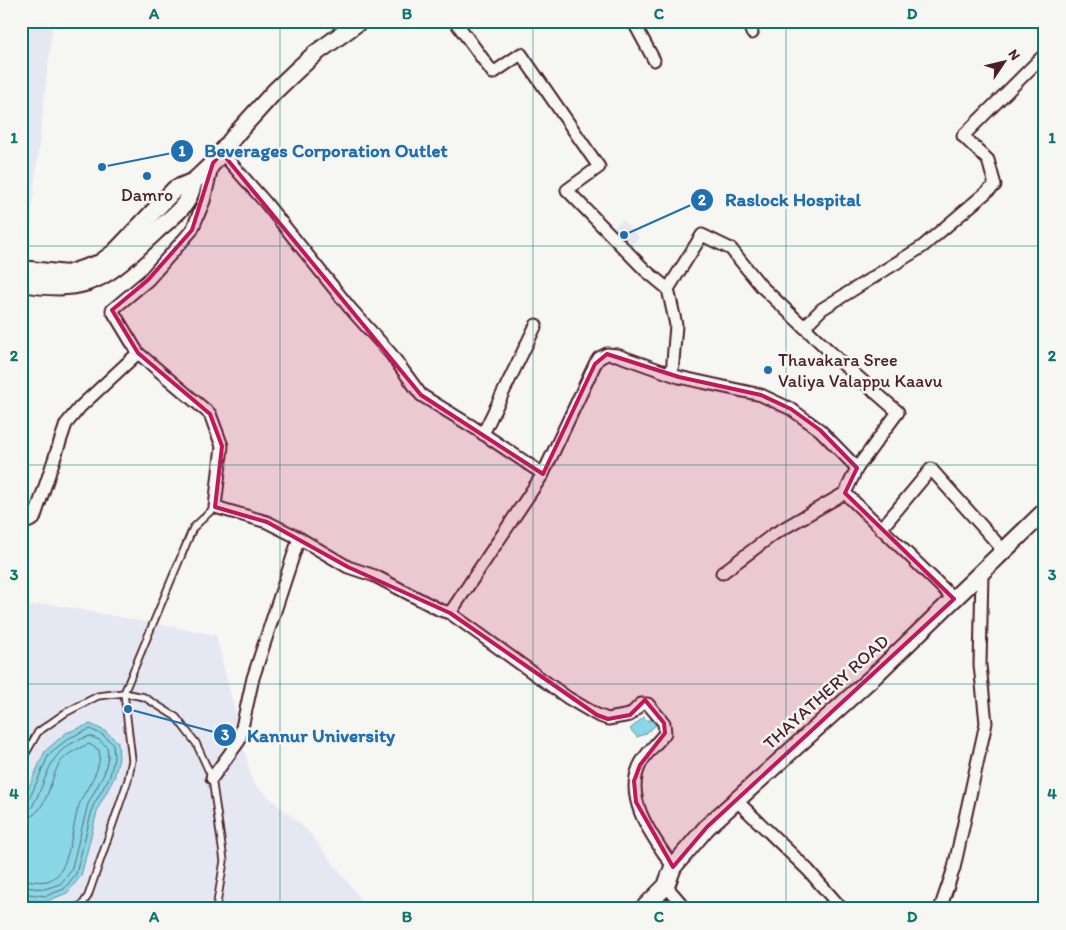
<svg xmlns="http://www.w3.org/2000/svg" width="1066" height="930" font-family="Itim,sans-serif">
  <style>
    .built { fill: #e5e7f3 }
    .water { fill: #88d6e6; stroke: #6f8d9b }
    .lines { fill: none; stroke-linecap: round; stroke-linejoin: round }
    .shore { stroke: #636876; stroke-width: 1 }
    .lane-casing { stroke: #4a1f2b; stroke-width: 9 }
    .street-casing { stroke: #4a1f2b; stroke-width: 15 }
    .secondary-casing { stroke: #4a1f2b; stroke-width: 20 }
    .lane { stroke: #f6f6f2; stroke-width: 5.5 }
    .street { stroke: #f6f6f2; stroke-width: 11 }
    .secondary { stroke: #f6f6f2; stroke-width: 16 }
    .marked { fill: #c2185b; fill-opacity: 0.2; stroke: #c2185b; stroke-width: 4; stroke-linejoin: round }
    .grid { fill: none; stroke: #0f766e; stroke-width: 1; stroke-opacity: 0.55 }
    .poi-dot { fill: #1f6fb2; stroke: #f6f6f2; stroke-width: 2 }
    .labels { text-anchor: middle; stroke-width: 5; stroke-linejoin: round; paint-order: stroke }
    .poi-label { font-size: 18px; fill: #4a1f2b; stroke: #f6f6f2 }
    .street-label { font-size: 18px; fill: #4a1f2b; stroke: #f6f6f2 }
    .leader { fill: none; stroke: #1f6fb2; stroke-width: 2 }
    .callout-dot { fill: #1f6fb2; stroke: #f6f6f2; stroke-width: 2 }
    .mark-label { font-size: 15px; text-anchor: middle; font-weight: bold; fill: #fff }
    .callout-label { font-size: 19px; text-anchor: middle; font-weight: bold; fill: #1f6fb2; stroke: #f6f6f2; stroke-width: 5; stroke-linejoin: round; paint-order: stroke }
    .neatline { fill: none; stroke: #0f766e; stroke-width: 2 }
    .grid-label { font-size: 16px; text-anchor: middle; font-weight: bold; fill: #0f766e }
  </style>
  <rect width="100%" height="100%" fill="#f6f6f2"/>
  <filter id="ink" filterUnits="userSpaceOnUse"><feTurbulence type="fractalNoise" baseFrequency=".02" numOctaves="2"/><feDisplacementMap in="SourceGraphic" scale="10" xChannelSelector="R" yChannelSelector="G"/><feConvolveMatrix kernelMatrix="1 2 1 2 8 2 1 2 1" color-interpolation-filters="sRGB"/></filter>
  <g filter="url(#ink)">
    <!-- built -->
    <g class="built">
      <path d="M21 21H53L27 250 21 249Z"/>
      <path d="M623 220 639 238 627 247 607 232Z"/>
      <path d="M50 604 216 635 252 782 309 832 368 909H21V607Z"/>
    </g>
    <!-- water -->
    <g class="water">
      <path d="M644 717 648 721 652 718 657 724 645 734 637 737 630 729Z"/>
      <path d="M90 724 105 731 118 742 119 758 114 778 98 808 81 876 67 893 47 901 25 900 21 897V805L45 751 66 733Z"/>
    </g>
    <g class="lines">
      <!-- shore -->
      <g class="shore">
        <path d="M21 805H25L28 802 49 754 69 738 90 729 103 735 113 744 114 758 110 776 93 806 76 874 64 889 46 896 21 893"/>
        <path d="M21 812 28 811 32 807C51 773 46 749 90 736L99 740 107 747 108 757 104 774 88 804 71 871 60 884 45 889 21 887"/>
        <path d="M21 819C47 818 49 781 59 764 65 754 79 748 89 744L99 750C103 771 84 789 78 808 73 825 69 868 55 877 45 885 33 880 21 880"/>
      </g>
      <defs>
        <g id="lane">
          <path d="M21 762 38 732 65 713 98 696 124 693 144 697 176 717 196 743 212 778 224 861 216 909"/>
          <path d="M71 909 82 905 88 896 128 780 132 760 124 693 193 528 215 507"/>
        </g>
        <g id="street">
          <path d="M455 21 493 73 521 54 599 167 567 190 645 270 668 289 676 325 672 374"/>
          <path d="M633 21 654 60"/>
          <path d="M748 21 752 33"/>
          <path d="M222 153 265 202 349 307 391 354 421 395 473 427 543 474 595 364 599 358 607 354 617 355 679 377 761 395 791 409 820 430 857 468 845 493 954 599"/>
          <path d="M213 163 204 201 192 230 148 280 112 310 138 353 210 414 222 446 215 507 267 522 299 538 348 567 375 576 440 610 450 613 568 698 597 715 608 719 630 715 641 704H648L664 723 665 733C657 744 644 754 639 767 624 802 655 839 673 867"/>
          <path d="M668 289 702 235 731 249 761 286 843 364 898 412 857 468"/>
          <path d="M804 327 822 309 922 247 995 185 988 160 963 136 1045 54"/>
          <path d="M483 434 536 325"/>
          <path d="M21 525 34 519 66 424 80 407 138 353"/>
          <path d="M881 529 931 469 1004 551"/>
          <path d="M722 573 774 534 845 493"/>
          <path d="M450 613 543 474"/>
          <path d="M212 778 239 741 253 678 299 538"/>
          <path d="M736 800 808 870 842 909"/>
          <path d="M666 886 686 909"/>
          <path d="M940 909 954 868 986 723 980 665 982 573"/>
          <path d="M1041 909 1045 905"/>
        </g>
        <g id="secondary">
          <path d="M21 269 67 274 100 263 115 252 175 189 194 181 213 163 237 133 275 91 298 69 316 53 360 21"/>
          <path d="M21 283C89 294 105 279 153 234 162 225 180 212 186 202 190 196 192 187 194 181"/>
          <path d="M643 909 666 886 673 867 707 827 875 675 1045 511"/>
        </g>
      </defs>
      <!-- lane casing -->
      <use href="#lane" class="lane-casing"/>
      <!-- street casing -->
      <use href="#street" class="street-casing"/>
      <!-- secondary casing -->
      <use href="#secondary" class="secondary-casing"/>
      <!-- lane -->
      <use href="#lane" class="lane"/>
      <!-- street -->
      <use href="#street" class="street"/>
      <!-- secondary -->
      <use href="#secondary" class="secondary"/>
    </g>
  </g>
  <!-- marked area -->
  <path class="marked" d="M222 153 421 395 543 474 595 364 607 354 679 377 761 395 791 409 820 430 857 468 845 493 954 599 707 827 673 867 636 802 634 781 640 765 665 733 664 723 645 700 630 715 608 719 597 715 450 613 348 567 267 522 215 507 222 446 210 414 138 353 112 310 148 280 192 230 213 163Z"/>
  <!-- grid -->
  <path class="grid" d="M280 21V909M533 21V909M786 21V909M21 246H1045M21 465H1045M21 684H1045"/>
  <!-- markers -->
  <g class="poi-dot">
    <circle cx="147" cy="176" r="5"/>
    <circle cx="768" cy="370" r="5"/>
  </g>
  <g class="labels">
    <!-- poi labels -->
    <g class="poi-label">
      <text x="147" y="201">Damro</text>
      <text x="778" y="366" text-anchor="start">Thavakara Sree<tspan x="778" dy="21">Valiya Valappu Kaavu</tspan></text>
    </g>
    <!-- street labels -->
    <g class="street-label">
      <text transform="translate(826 692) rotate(-42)" y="6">THAYATHERY ROAD</text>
    </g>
  </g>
  <!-- callouts -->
  <path class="leader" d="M102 167L182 151M624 235L702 200M128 709L225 735"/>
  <g class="callout-dot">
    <circle cx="102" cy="167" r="5"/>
    <circle cx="624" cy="235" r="5"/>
    <circle cx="128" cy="709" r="5"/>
    <circle cx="182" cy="151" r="12"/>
    <circle cx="702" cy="200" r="12"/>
    <circle cx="225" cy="735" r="12"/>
  </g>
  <g class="mark-label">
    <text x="182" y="156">1</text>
    <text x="702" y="205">2</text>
    <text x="225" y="740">3</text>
  </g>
  <g class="callout-label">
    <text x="326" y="157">Beverages Corporation Outlet</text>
    <text x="793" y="206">Raslock Hospital</text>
    <text x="321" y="742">Kannur University</text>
  </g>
  <!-- margin -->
  <rect width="1066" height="930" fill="none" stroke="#f6f6f2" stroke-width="55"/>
  <!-- north arrow -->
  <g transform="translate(1004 62) rotate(55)" stroke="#f6f6f2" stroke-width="4" paint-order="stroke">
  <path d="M0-4L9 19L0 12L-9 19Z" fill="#4a1f2b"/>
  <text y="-8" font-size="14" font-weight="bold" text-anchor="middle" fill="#4a1f2b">N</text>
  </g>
  <rect x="28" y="28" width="1010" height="874" class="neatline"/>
  <g class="grid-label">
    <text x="154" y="19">A</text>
    <text x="407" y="19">B</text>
    <text x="659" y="19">C</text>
    <text x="912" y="19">D</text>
    <text x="14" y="143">1</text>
    <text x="1052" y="143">1</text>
    <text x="14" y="361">2</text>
    <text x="1052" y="361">2</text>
    <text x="14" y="580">3</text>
    <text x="1052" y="580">3</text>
    <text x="14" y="799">4</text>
    <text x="1052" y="799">4</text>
    <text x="154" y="922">A</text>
    <text x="407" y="922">B</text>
    <text x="659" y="922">C</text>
    <text x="912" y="922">D</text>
  </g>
</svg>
